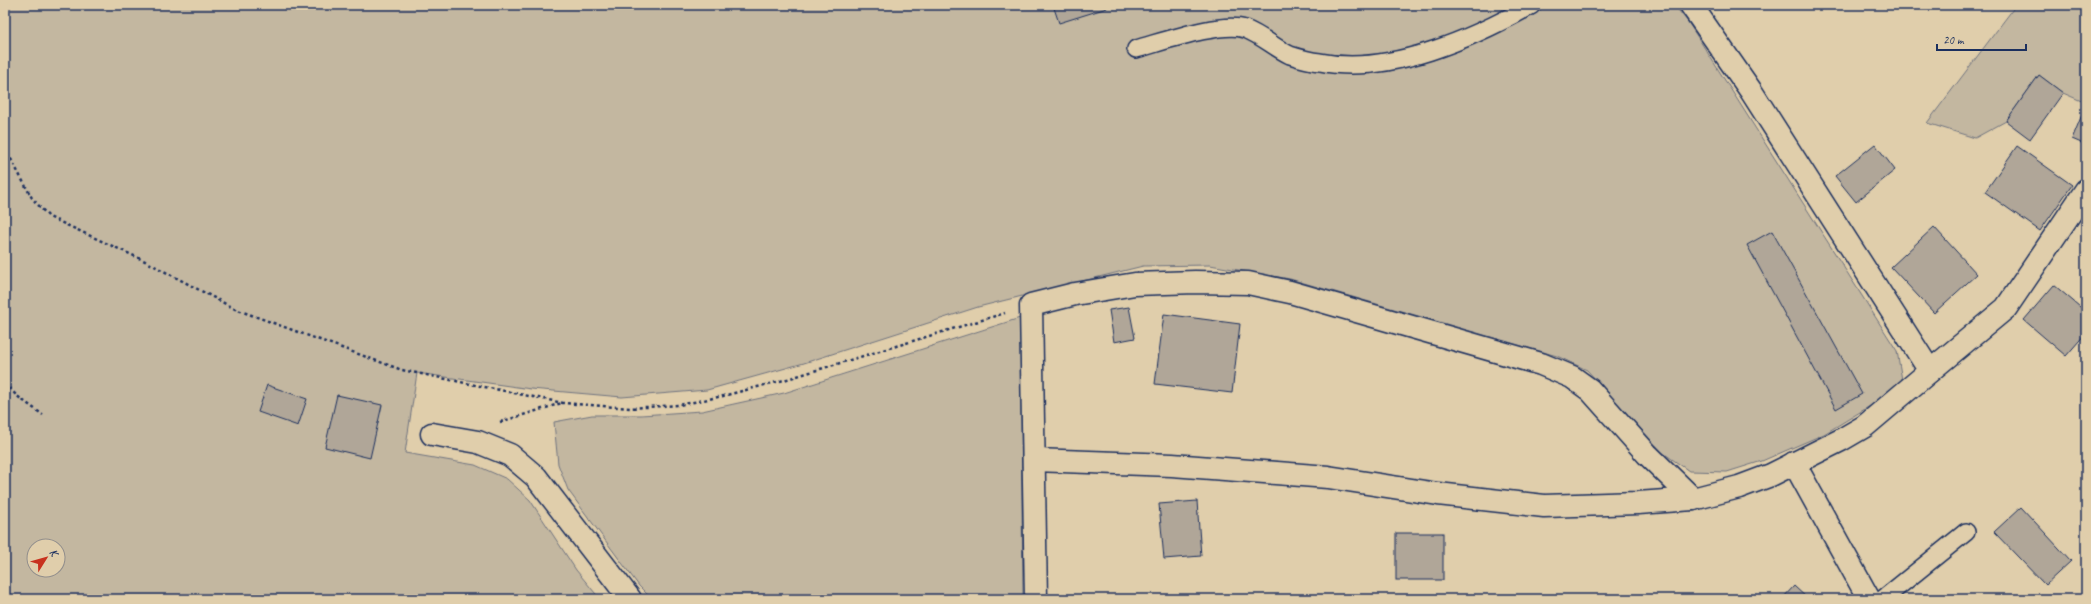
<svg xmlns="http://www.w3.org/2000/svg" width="2091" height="604" font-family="Caveat,sans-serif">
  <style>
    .green { fill: #c3b7a0; stroke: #6f737f; fill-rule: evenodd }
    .building { fill: #b0a698; stroke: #1b2f5e }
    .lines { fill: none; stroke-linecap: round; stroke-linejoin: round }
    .service-casing { stroke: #1b2f5e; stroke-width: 20 }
    .minor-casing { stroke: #1b2f5e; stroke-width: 25 }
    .path { stroke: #1b2f5e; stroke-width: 2.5; stroke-dasharray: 3 3; stroke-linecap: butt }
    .service { stroke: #e0ceab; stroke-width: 17 }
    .minor { stroke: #e0ceab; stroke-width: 22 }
  </style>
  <rect width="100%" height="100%" fill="#e0ceab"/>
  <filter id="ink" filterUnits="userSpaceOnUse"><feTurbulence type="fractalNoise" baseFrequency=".025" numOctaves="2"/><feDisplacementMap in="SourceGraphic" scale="8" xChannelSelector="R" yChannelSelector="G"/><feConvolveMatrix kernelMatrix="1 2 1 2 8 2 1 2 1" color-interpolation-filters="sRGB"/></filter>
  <g filter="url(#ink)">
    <!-- green -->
    <g class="green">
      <path d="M5 5H1674L1688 22 1897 351 1902 380 1883 398 1824 434 1762 461 1727 472 1689 471 1662 452 1587 370 1557 356 1290 279 1210 265 1143 266 978 307 804 363 707 390 622 397 531 389 417 373 405 453 475 465 507 479 530 500 576 570 600 599H8L5 592ZM34 546H58V570H34Z"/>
      <path d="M2016 5H2086V103L2063 93 2039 75 2006 121 1975 138 1927 123Z"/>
      <path d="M1020 318 1023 599H652L639 586 568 490 558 464 554 422 592 415H641L702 411 784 393Z"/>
    </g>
    <!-- building -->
    <g class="building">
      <path d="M1053 5H1106L1107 8 1059 23Z"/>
      <path d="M2039 75 2063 93 2030 139 2006 121Z"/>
      <path d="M2086 105V145L2072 139Z"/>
      <path d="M1875 144 1895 170 1856 202 1835 176Z"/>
      <path d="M2017 146 2072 185 2040 231 1985 192Z"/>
      <path d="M1934 227 1977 274 1934 313 1891 267Z"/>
      <path d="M1772 231 1862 394 1836 409 1747 245Z"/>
      <path d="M2054 285 2086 312V333L2066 356 2024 320Z"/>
      <path d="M1129 307 1135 338 1114 342 1109 310Z"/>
      <path d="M1164 314 1240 324 1232 393 1155 384Z"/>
      <path d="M267 385 307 399 298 426 258 412Z"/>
      <path d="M337 395 382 405 370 458 325 447Z"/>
      <path d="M1197 501 1201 556 1164 559 1159 504Z"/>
      <path d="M2021 507 2071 561 2045 585 1994 532Z"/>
      <rect x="1396" y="533" width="47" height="47"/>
      <path d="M1794 586 1808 599H1782Z"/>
    </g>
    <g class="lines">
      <defs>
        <g id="service">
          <path d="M1136 49C1162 42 1221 21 1245 29 1261 35 1275 48 1290 55 1299 58 1310 61 1320 62 1389 76 1474 38 1532 5"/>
          <path d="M1883 599 1966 532"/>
        </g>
        <g id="minor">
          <path d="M1930 371 2006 308 2086 190"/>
          <path d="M432 434 478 442 510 455 536 477 630 599"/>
          <path d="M1034 460 1172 465 1328 477 1438 494 1544 506 1638 503 1693 499 1739 487 1771 475 1841 440 1865 426 1930 371 1751 91 1691 5"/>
          <path d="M1794 463 1869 599"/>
          <path d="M1036 599 1031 305 1075 294 1135 284 1195 282 1248 283 1290 292 1541 364 1572 377 1590 390 1647 454 1693 499"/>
        </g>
      </defs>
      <!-- service casing -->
      <use href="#service" class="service-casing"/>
      <!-- minor casing -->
      <use href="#minor" class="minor-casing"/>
      <!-- path -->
      <g class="path">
        <path d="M5 148 32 198 49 217 145 261 235 309 402 370 563 403 630 408 679 405 723 396 784 380 1005 313"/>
        <path d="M5 384 17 396 43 415"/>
        <path d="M500 422 562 403"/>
      </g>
      <!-- service -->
      <use href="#service" class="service"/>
      <!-- minor -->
      <use href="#minor" class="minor"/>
    </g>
  </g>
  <!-- margin -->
  <rect width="2091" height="604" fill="none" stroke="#e0ceab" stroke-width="20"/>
  <rect x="10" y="10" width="2071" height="584" fill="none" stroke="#1b2f5e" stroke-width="1.5" filter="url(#ink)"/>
  <!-- north arrow -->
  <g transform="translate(46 558) rotate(53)"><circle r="19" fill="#e0ceab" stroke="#918e8c"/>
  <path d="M0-3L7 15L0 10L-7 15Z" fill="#c8321e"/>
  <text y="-6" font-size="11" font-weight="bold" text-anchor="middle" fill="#1b2f5e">K</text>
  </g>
  <!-- scale -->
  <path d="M1937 44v6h89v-6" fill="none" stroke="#1b2f5e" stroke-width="2"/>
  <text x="1943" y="44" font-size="12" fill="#1b2f5e" stroke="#e0ceab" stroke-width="3" paint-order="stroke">20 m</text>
</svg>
